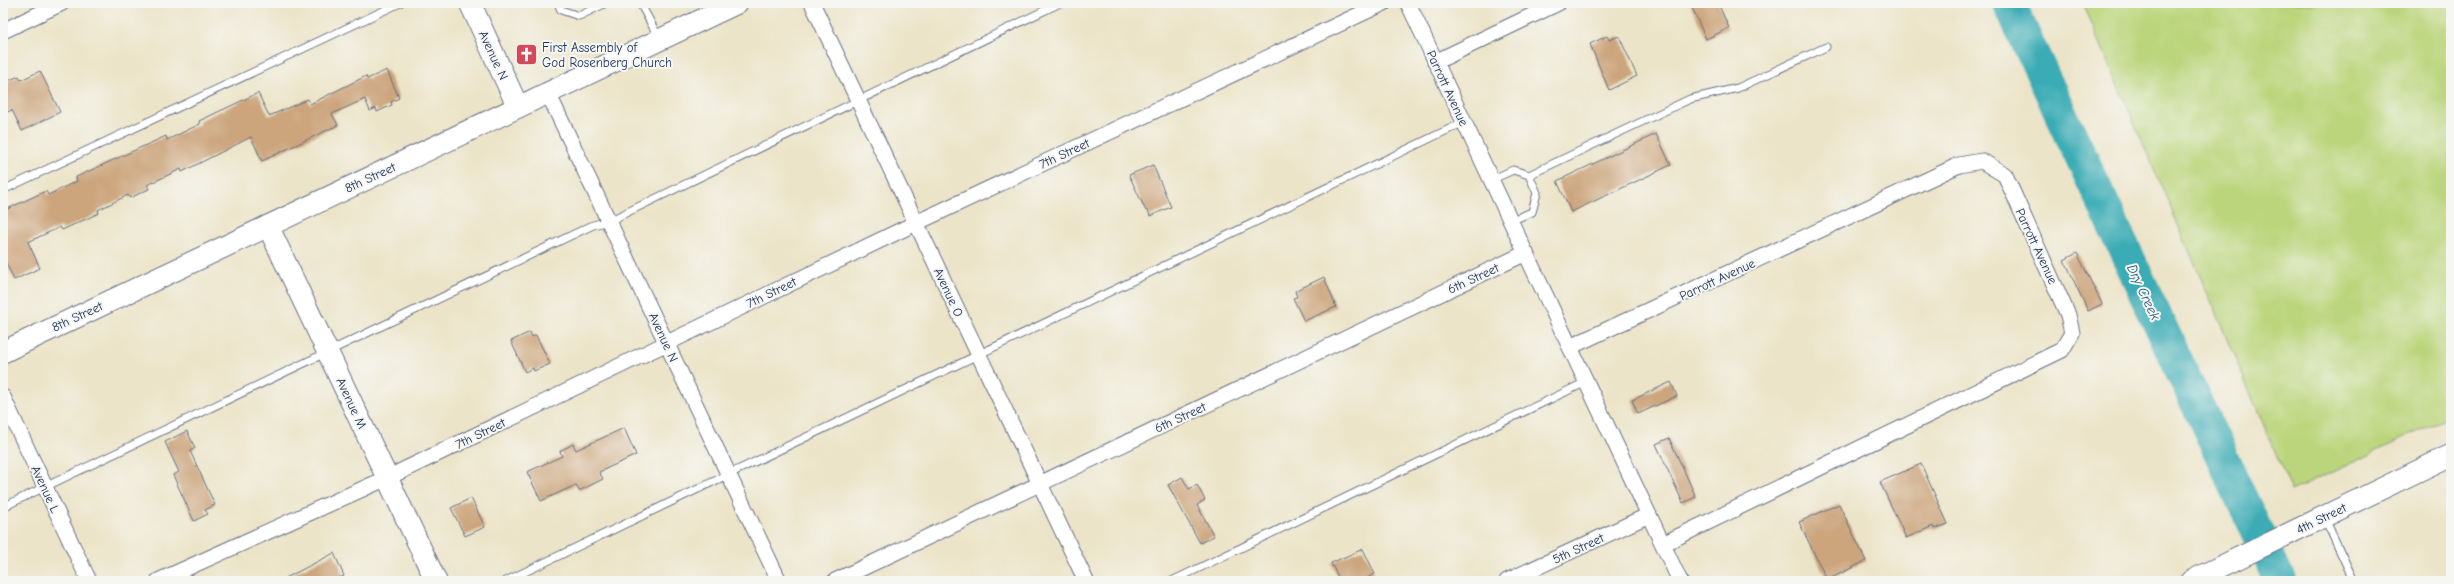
<svg xmlns="http://www.w3.org/2000/svg" width="2454" height="584" font-family="'Comic Neue',sans-serif">
  <style>
    .green { fill: #bbd57b; stroke: #6b826c }
    .lines { fill: none; stroke-linecap: round; stroke-linejoin: round }
    .river { stroke: #3bacb5; stroke-width: 33 }
    .building { fill: #cca57d }
    .lane-casing { stroke: #646e83; stroke-width: 9 }
    .street-casing { stroke: #646e83; stroke-width: 17 }
    .secondary-casing { stroke: #646e83; stroke-width: 23 }
    .lane { stroke: #fff; stroke-width: 7 }
    .street { stroke: #fff; stroke-width: 15 }
    .secondary { stroke: #fff; stroke-width: 21 }
    .labels { text-anchor: middle; stroke-width: 4; stroke-linejoin: round; paint-order: stroke }
    .poi-label { font-size: 13px; fill: #1b2f5e; stroke: #f6f6f2; text-anchor: start }
    .street-label { font-size: 13px; fill: #1b2f5e; stroke: #f6f6f2 }
    .water-label { font-size: 14px; font-style: italic; fill: #265b7c; stroke: #f6f6f2 }
  </style>
  <rect width="100%" height="100%" fill="#f6f6f2"/>
  <filter id="ink" filterUnits="userSpaceOnUse"><feTurbulence type="fractalNoise" baseFrequency=".025" numOctaves="2"/><feDisplacementMap in="SourceGraphic" scale="8" xChannelSelector="R" yChannelSelector="G"/><feConvolveMatrix kernelMatrix="1 2 1 2 8 2 1 2 1" color-interpolation-filters="sRGB"/></filter>
  <filter id="wash" filterUnits="userSpaceOnUse"><feTurbulence type="fractalNoise" baseFrequency=".012" numOctaves="4" result="noise"/><feDisplacementMap in="SourceGraphic" scale="16" xChannelSelector="R" yChannelSelector="G"/><feGaussianBlur stdDeviation="0.9" result="paint"/><feColorMatrix in="noise" values="0 0 0 0 0 0 0 0 0 0 0 0 0 0 0 0 0 1.4 0 .05"/><feComposite in="paint" operator="in"/></filter>
  <g filter="url(#wash)">
    <rect width="100%" height="100%" fill="#ece4c8"/>
    <!-- green -->
    <path class="green" d="M2083 3H2451V416L2292 491Z"/>
    <g class="lines">
      <!-- river -->
      <path class="river" d="M2009 3 2280 581"/>
    </g>
    <g id="blocks">
      <!-- building -->
      <g class="building">
        <path d="M1690 3H1718L1729 28 1706 39Z"/>
        <path d="M1607 36 1609 40 1619 36 1637 76 1609 90 1590 44Z"/>
        <path d="M387 70 399 98 391 102 392 105 377 112 376 108 370 111 365 99 332 114 338 125 262 161 251 137 182 172 181 169 147 185 149 189 130 198 128 195 98 210 99 213 62 230 60 227 28 242 40 268 14 280 3 256V211L46 191 48 195 77 181 76 177 166 136 167 140 200 124 199 121 258 93 269 116 308 99 310 104 366 76 367 79Z"/>
        <path d="M40 71 60 112 22 131 12 110 3 114V83L19 76 21 80Z"/>
        <path d="M1656 134 1671 165 1571 212 1557 181Z"/>
        <path d="M1153 165 1171 207 1150 216 1148 210 1146 211 1129 175Z"/>
        <path d="M2077 253 2102 304 2088 311 2064 260Z"/>
        <path d="M1324 277 1336 307 1304 321 1293 298 1297 297 1295 291Z"/>
        <path d="M530 332 532 337 536 335 550 364 534 371 533 368 525 372 511 341Z"/>
        <path d="M1671 382 1677 396 1638 414 1632 400Z"/>
        <path d="M624 428 636 455 599 472 603 479 579 491 576 485 541 501 527 472 562 456 560 451 573 444 576 450Z"/>
        <path d="M187 431 195 448 190 451 215 505 205 510 208 514 194 521 173 475 179 472 165 442Z"/>
        <path d="M1669 438 1696 497 1683 503 1656 444Z"/>
        <path d="M1921 464 1948 524 1934 529 1933 526 1906 538 1880 482Z"/>
        <path d="M1182 477 1189 489 1197 485 1205 500 1197 505 1214 536 1200 543 1168 485Z"/>
        <path d="M471 498 485 527 465 536 451 508Z"/>
        <path d="M1839 504 1866 561 1827 580 1799 522Z"/>
        <path d="M1363 549 1375 574 1361 581H1340L1331 563Z"/>
        <path d="M334 553 344 576 332 581H280Z"/>
      </g>
    </g>
  </g>
  <g filter="url(#ink)">
    <use href="#blocks" fill-opacity="0" stroke="#646e83" stroke-width="1"/>
    <g class="lines">
      <defs>
        <g id="lane">
          <path d="M558 3 561 10 579 16 606 3"/>
          <path d="M640 3 659 38"/>
          <path d="M1529 175 1690 99 1738 88 1826 47"/>
          <path d="M1491 180 1513 170 1529 175 1537 193 1532 212 1510 221"/>
          <path d="M3 190 400 3"/>
          <path d="M3 507 593 225 609 221 1060 3"/>
          <path d="M2325 519 2354 581"/>
          <path d="M506 581 1464 122"/>
          <path d="M1172 581 1586 382"/>
        </g>
        <g id="street">
          <path d="M812 3 1086 581"/>
          <path d="M1408 3 1680 581"/>
          <path d="M3 31 62 3"/>
          <path d="M1435 62 1558 3"/>
          <path d="M548 93 779 581"/>
          <path d="M1570 347 1959 165 1982 161 2005 175 2068 315 2072 333 2062 350 1663 544"/>
          <path d="M3 397 89 581"/>
          <path d="M158 581 387 478 916 223 1384 3"/>
          <path d="M835 581 1526 253"/>
          <path d="M1507 581 1649 515"/>
        </g>
        <g id="secondary">
          <path d="M470 3 518 107"/>
          <path d="M268 226 436 581"/>
          <path d="M3 352 737 3"/>
          <path d="M2191 581 2451 455"/>
        </g>
      </defs>
      <!-- lane casing -->
      <use href="#lane" class="lane-casing"/>
      <!-- street casing -->
      <use href="#street" class="street-casing"/>
      <!-- secondary casing -->
      <use href="#secondary" class="secondary-casing"/>
      <!-- lane -->
      <use href="#lane" class="lane"/>
      <!-- street -->
      <use href="#street" class="street"/>
      <!-- secondary -->
      <use href="#secondary" class="secondary"/>
    </g>
  </g>
  <!-- icons -->
  <defs>
    <symbol id="church-square" viewBox="-11 -11 22 22"><rect x="-9" y="-9" width="18" height="18" rx="4" fill="#d1495b" stroke="#f6f6f2"/><path d="M-1.2-6h2.4v3.5h3.3v2.4h-3.3V6h-2.4V-.1h-3.3v-2.4h3.3Z" fill="#fff"/></symbol>
  </defs>
  <g fill-rule="evenodd">
    <use href="#church-square" x="514" y="42" width="25" height="25"/>
  </g>
  <g class="labels">
    <!-- poi labels -->
    <g class="poi-label">
      <text x="542" y="52">First Assembly of<tspan x="542" dy="15">God Rosenberg Church</tspan></text>
    </g>
    <!-- street labels -->
    <g class="street-label">
      <text transform="translate(494 55) rotate(65)" y="5">Avenue N</text>
      <text transform="translate(1448 88) rotate(65)" y="5">Parrott Avenue</text>
      <text transform="translate(1064 153) rotate(-25)" y="5">7th Street</text>
      <text transform="translate(370 177) rotate(-25)" y="5">8th Street</text>
      <text transform="translate(2037 246) rotate(65)" y="5">Parrott Avenue</text>
      <text transform="translate(1473 278) rotate(-25)" y="5">6th Street</text>
      <text transform="translate(1717 279) rotate(-25)" y="5">Parrott Avenue</text>
      <text transform="translate(771 292) rotate(-26)" y="5">7th Street</text>
      <text transform="translate(949 292) rotate(65)" y="5">Avenue O</text>
      <text transform="translate(77 316) rotate(-25)" y="5">8th Street</text>
      <text transform="translate(664 337) rotate(65)" y="5">Avenue N</text>
      <text transform="translate(352 403) rotate(65)" y="5">Avenue M</text>
      <text transform="translate(1180 417) rotate(-25)" y="5">6th Street</text>
      <text transform="translate(480 433) rotate(-26)" y="5">7th Street</text>
      <text transform="translate(46 489) rotate(65)" y="5">Avenue L</text>
      <text transform="translate(2321 518) rotate(-26)" y="5">4th Street</text>
      <text transform="translate(1578 548) rotate(-25)" y="5">5th Street</text>
    </g>
    <!-- water labels -->
    <g class="water-label">
      <text transform="translate(2144 292) rotate(65)" y="5">Dry Creek</text>
    </g>
  </g>
  <!-- margin -->
  <rect width="2454" height="584" fill="none" stroke="#f6f6f2" stroke-width="16"/>
</svg>
